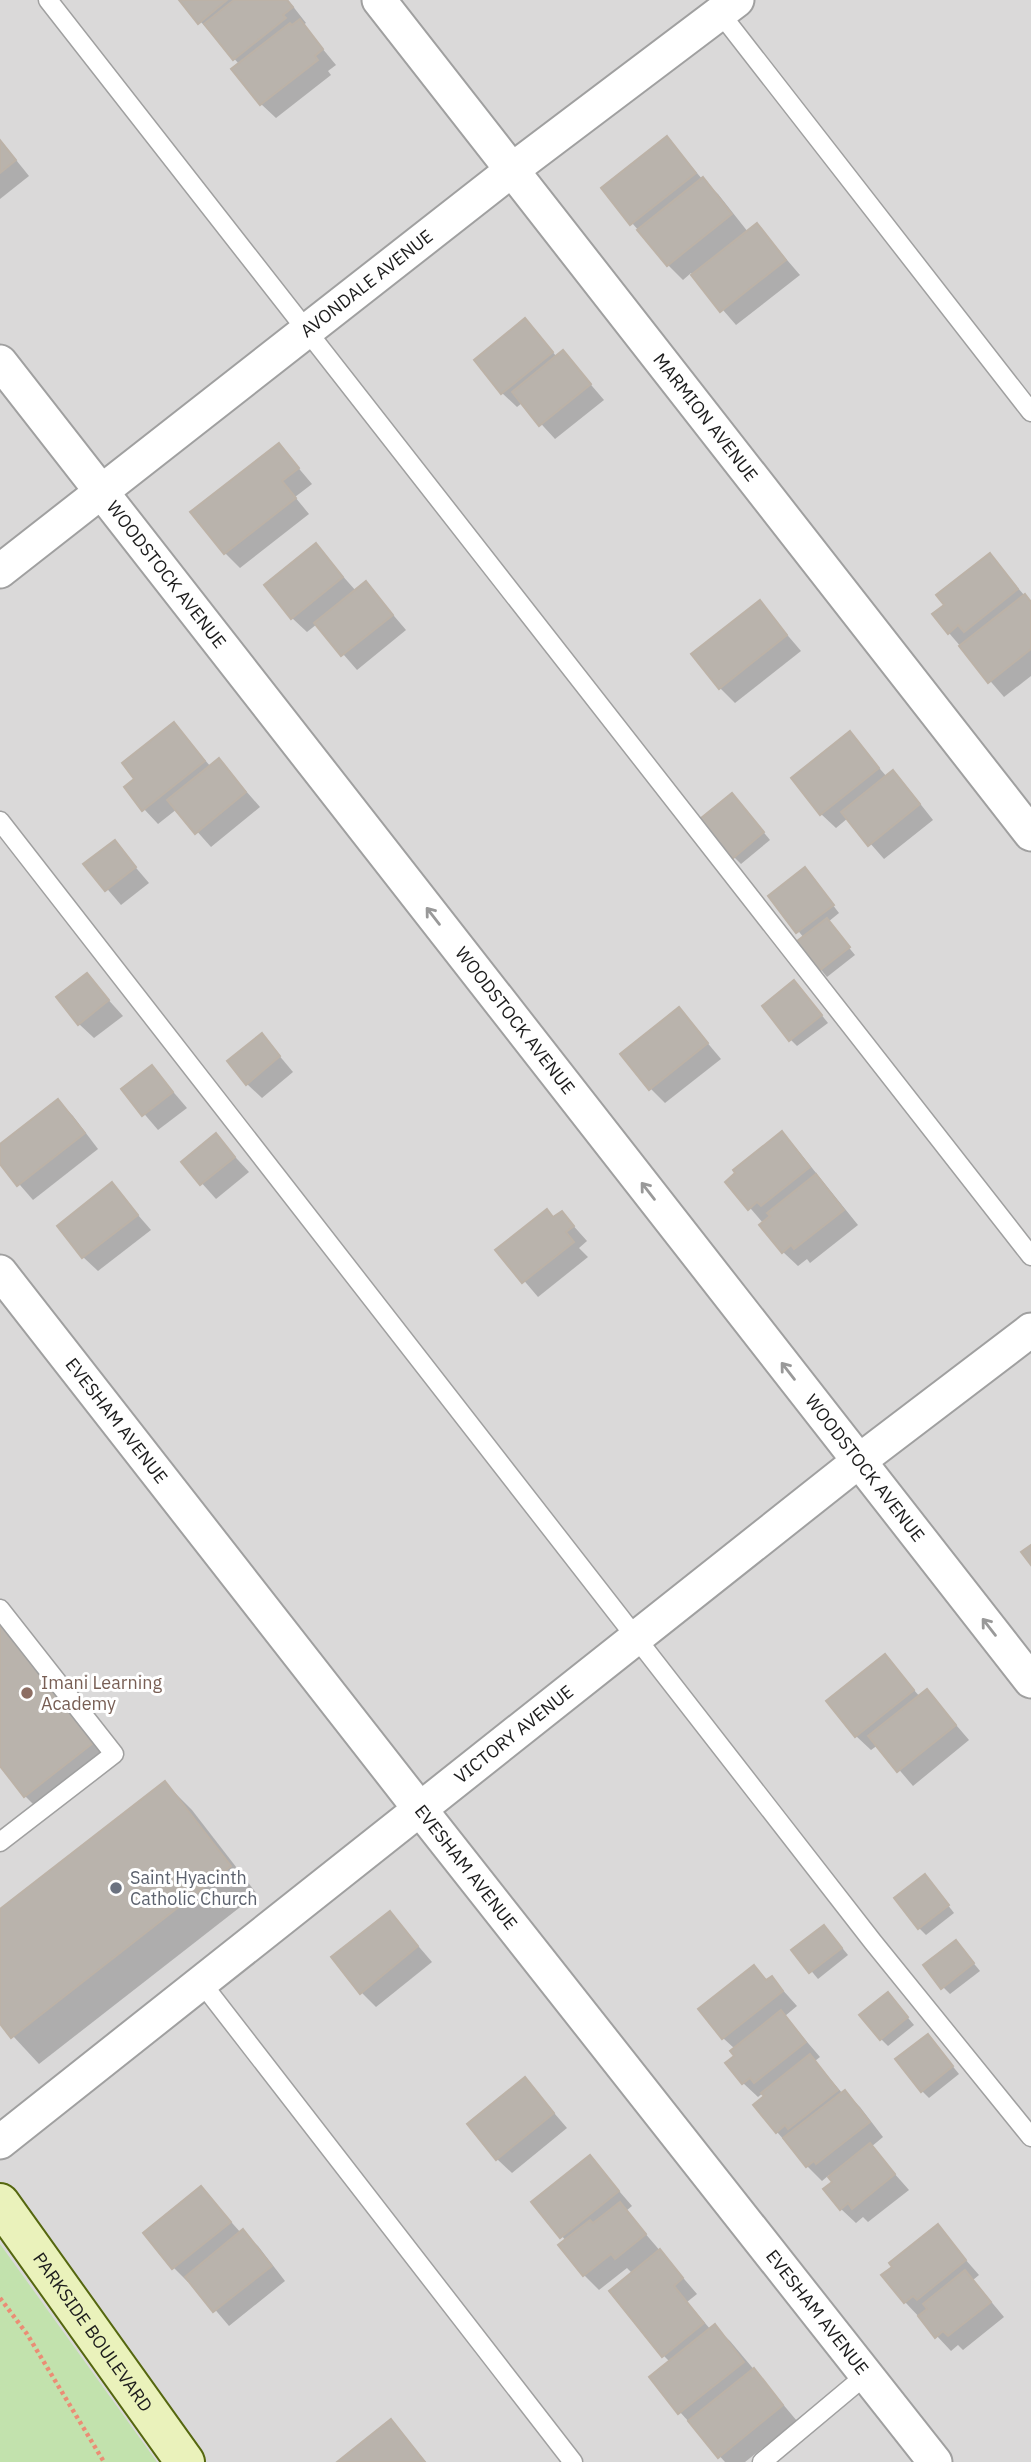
<svg xmlns="http://www.w3.org/2000/svg" width="1031" height="2462" font-family="'IBM Plex Sans',sans-serif">
  <style>
    .residential { fill: #dad9d9 }
    .grass { fill: #c2e2ad }
    .shadow { fill: #0003 }
    .building { fill: #b9b3ac; stroke: #bcb2a7; stroke-width: 2 }
    .lines { fill: none; stroke-linecap: round; stroke-linejoin: round }
    .lane-casing { stroke: #a0a0a0; stroke-width: 21 }
    .street-casing { stroke: #a0a0a0; stroke-width: 37 }
    .secondary-casing { stroke: #55670f; stroke-width: 42 }
    .path { stroke: #eb8d75; stroke-width: 4.5; stroke-dasharray: 3.5 3.5; stroke-linecap: butt }
    .lane { stroke: #fff; stroke-width: 18 }
    .street { stroke: #fff; stroke-width: 33 }
    .secondary { stroke: #eaf2bb; stroke-width: 38 }
    .oneway { stroke: #999 }
    .education-dot { fill: #8d6e63; stroke: #fff; stroke-width: 2.5 }
    .worship-dot { fill: #6b7280; stroke: #fff; stroke-width: 2.5 }
    .labels { text-anchor: middle; stroke-width: 6; stroke-linejoin: round; paint-order: stroke }
    .street-label { font-size: 18px; fill: #1c1c1c; stroke: #fff }
    .education-label { font-size: 18px; fill: #785e54; stroke: #fff; text-anchor: start }
    .worship-label { font-size: 18px; fill: #5b616d; stroke: #fff; text-anchor: start }
  </style>
  <rect width="100%" height="100%" fill="#eceae3"/>
  <!-- residential -->
  <rect class="residential" x="0" y="0" width="1031" height="2462"/>
  <!-- grass -->
  <path class="grass" d="M0 2244 157 2462H0Z"/>
  <!-- shadow -->
  <g class="shadow">
    <path d="M181 0H288L306 23 303 25 336 65 328 71 331 75 276 118 261 104 239 64Z"/>
    <path d="M667 138 703 180 718 194 748 232 757 225 800 275 736 325 691 273 683 280 668 265 603 189Z"/>
    <path d="M0 140 29 176 0 199Z"/>
    <path d="M525 320 557 357 563 352 604 400 555 439 522 403 517 407 502 393Z"/>
    <path d="M279 445 312 484 295 497 309 514 240 568 225 553 193 512Z"/>
    <path d="M316 546 356 591 366 583 406 630 357 670 317 624 307 632 292 618Z"/>
    <path d="M990 556 1031 603V676L1004 697 949 633 947 605Z"/>
    <path d="M760 603 801 651 735 703 720 688Z"/>
    <path d="M174 724 211 767 219 760 260 807 211 847 177 809 158 824 144 809 137 779Z"/>
    <path d="M850 734 887 777 893 773 907 787 933 820 884 859 848 818 836 828 821 814Z"/>
    <path d="M739 802 770 840 741 864 734 857Z"/>
    <path d="M114 842 149 883 121 905 86 864Z"/>
    <path d="M805 869 839 913 828 922 855 955 827 977 798 942 804 938 770 896Z"/>
    <path d="M87 976 123 1016 94 1038 79 1024Z"/>
    <path d="M801 989 828 1023 797 1046 790 1039Z"/>
    <path d="M679 1009 721 1059 665 1103 651 1089Z"/>
    <path d="M262 1035 293 1072 262 1098 247 1084Z"/>
    <path d="M152 1067 187 1108 158 1130 123 1089Z"/>
    <path d="M58 1101 73 1116 98 1149 33 1200 0 1162V1146Z"/>
    <path d="M781 1133 796 1148 858 1225 810 1263 807 1259 798 1266 783 1252 763 1223 728 1182Z"/>
    <path d="M216 1136 249 1172 216 1199 183 1162Z"/>
    <path d="M112 1185 151 1230 98 1271 83 1257Z"/>
    <path d="M562 1213 587 1241 579 1248 588 1257 538 1297 498 1250Z"/>
    <path d="M0 1622 113 1765 46 1817 25 1796 0 1763Z"/>
    <path d="M885 1656 920 1697 927 1691 969 1740 913 1786 878 1745 871 1750 856 1736Z"/>
    <path d="M165 1783 192 1810 257 1894 39 2064 0 2022V1912Z"/>
    <path d="M932 1884 954 1913 926 1935 919 1928Z"/>
    <path d="M390 1913 432 1962 376 2007 361 1992Z"/>
    <path d="M831 1934 848 1955 818 1979 794 1950Z"/>
    <path d="M962 1949 980 1971 950 1994 943 1987Z"/>
    <path d="M754 1967 768 1981 772 1978 797 2006 785 2016 820 2057 815 2061 843 2094 845 2092 860 2107 883 2137 871 2147 909 2190 868 2222 863 2217 856 2223 841 2209 834 2182 829 2175 822 2181 807 2166 777 2132 766 2097 763 2093 758 2097 743 2083 735 2049 723 2038Z"/>
    <path d="M894 2001 914 2025 888 2046 881 2039Z"/>
    <path d="M934 2043 959 2074 929 2098 922 2091Z"/>
    <path d="M525 2079 567 2128 512 2173 497 2159Z"/>
    <path d="M590 2157 632 2206 626 2211 697 2294 687 2302 711 2330 715 2327 730 2341 797 2421 745 2462H725L680 2412 670 2362 664 2356 633 2274 627 2268 599 2290 584 2275 566 2241 534 2202Z"/>
    <path d="M201 2188 241 2233 243 2232 258 2246 285 2281 229 2326 190 2280 188 2282 173 2267Z"/>
    <path d="M937 2227 979 2275 973 2280 1004 2317 963 2350 958 2345 951 2351 905 2302 894 2267Z"/>
    <path d="M391 2422 426 2462H340Z"/>
  </g>
  <!-- building -->
  <g class="building">
    <path d="M179 0H227L198 24Z"/>
    <path d="M234 0H287L293 7 283 15 286 18 233 60 204 24Z"/>
    <path d="M300 19 323 49 315 56 318 60 260 105 231 69 290 23 292 25Z"/>
    <path d="M667 136 696 173 630 225 601 188Z"/>
    <path d="M0 140 16 160 0 173Z"/>
    <path d="M703 177 732 214 667 266 637 230Z"/>
    <path d="M757 223 786 260 720 312 691 275Z"/>
    <path d="M525 318 553 352 501 394 474 360Z"/>
    <path d="M563 350 591 384 539 426 512 392Z"/>
    <path d="M279 443 299 468 282 481 296 498 224 554 190 512Z"/>
    <path d="M316 543 343 577 291 619 264 585Z"/>
    <path d="M990 553 1018 589 964 632 958 625 948 634 932 614 944 605 936 595Z"/>
    <path d="M366 581 393 615 341 656 314 623Z"/>
    <path d="M1025 594 1031 602V649L988 683 959 646Z"/>
    <path d="M760 600 787 635 719 689 691 654Z"/>
    <path d="M174 722 205 761 142 811 124 787 134 779 122 763Z"/>
    <path d="M850 731 879 768 820 815 791 778Z"/>
    <path d="M219 758 246 792 195 834 167 800Z"/>
    <path d="M893 770 920 804 868 846 841 812Z"/>
    <path d="M732 793 764 832 732 859 700 819Z"/>
    <path d="M115 840 136 867 105 891 83 864Z"/>
    <path d="M805 867 834 905 796 933 768 896Z"/>
    <path d="M827 918 850 947 819 971 796 942Z"/>
    <path d="M87 973 109 1000 78 1025 56 997Z"/>
    <path d="M794 980 822 1015 789 1041 762 1006Z"/>
    <path d="M679 1007 708 1043 649 1090 620 1054Z"/>
    <path d="M262 1033 280 1056 246 1085 227 1061Z"/>
    <path d="M152 1065 173 1092 142 1116 121 1089Z"/>
    <path d="M58 1099 85 1133 17 1186 0 1164V1144Z"/>
    <path d="M782 1131 810 1167 761 1206 757 1202 748 1210 725 1182 735 1173 733 1170Z"/>
    <path d="M216 1133 235 1157 200 1185 181 1162Z"/>
    <path d="M816 1174 844 1210 794 1249 791 1245 782 1253 759 1225 770 1216 767 1213Z"/>
    <path d="M112 1182 138 1215 82 1258 57 1226Z"/>
    <path d="M547 1209 553 1217 562 1211 574 1226 566 1232 574 1242 522 1283 495 1250Z"/>
    <path d="M1031 1545V1565L1021 1552Z"/>
    <path d="M0 1619 93 1743 24 1797 0 1766Z"/>
    <path d="M885 1654 914 1690 855 1737 826 1701Z"/>
    <path d="M927 1689 956 1725 897 1772 868 1736Z"/>
    <path d="M165 1781 231 1866 11 2038 0 2024V1909Z"/>
    <path d="M925 1874 949 1905 918 1929 894 1898Z"/>
    <path d="M390 1911 418 1946 360 1994 331 1957Z"/>
    <path d="M824 1925 842 1948 809 1973 791 1950Z"/>
    <path d="M956 1940 974 1963 941 1989 923 1965Z"/>
    <path d="M754 1965 766 1980 772 1976 783 1991 722 2039 698 2009Z"/>
    <path d="M888 1992 908 2017 880 2040 859 2015Z"/>
    <path d="M781 2010 806 2042 754 2083 750 2078 742 2084 725 2063 734 2056 730 2051Z"/>
    <path d="M928 2034 953 2066 921 2092 895 2059Z"/>
    <path d="M810 2054 838 2090 788 2129 785 2125 776 2133 753 2105 764 2096 761 2093Z"/>
    <path d="M525 2077 554 2113 496 2160 467 2124Z"/>
    <path d="M845 2090 870 2122 816 2164 814 2161 806 2167 783 2138Z"/>
    <path d="M870 2143 895 2174 852 2209 848 2203 840 2210 823 2189 832 2182 828 2177Z"/>
    <path d="M590 2155 619 2191 560 2238 531 2202Z"/>
    <path d="M201 2186 231 2222 172 2269 143 2233Z"/>
    <path d="M620 2202 646 2234 615 2259 611 2254 583 2276 558 2245 590 2220 593 2223Z"/>
    <path d="M938 2224 966 2260 917 2300 913 2296 904 2303 881 2275 892 2267 889 2263Z"/>
    <path d="M243 2229 272 2266 213 2312 185 2277Z"/>
    <path d="M660 2249 683 2278 674 2286 704 2323 662 2357 609 2291Z"/>
    <path d="M965 2270 991 2302 948 2336 943 2331 935 2338 918 2316 927 2309 923 2304Z"/>
    <path d="M715 2324 744 2362 678 2414 649 2377Z"/>
    <path d="M754 2368 783 2405 718 2458 688 2421Z"/>
    <path d="M391 2419 425 2462H337Z"/>
  </g>
  <g class="lines">
    <defs>
      <g id="lane">
        <path d="M48 0 1031 1256"/>
        <path d="M717 9 1031 412"/>
        <path d="M0 821 873 1942 1031 2137"/>
        <path d="M0 1609 114 1754 0 1842"/>
        <path d="M201 1982 573 2462"/>
        <path d="M762 2462 866 2375"/>
      </g>
      <g id="street">
        <path id="s1" d="M379 0 1031 834"/>
        <path id="s2" d="M0 362 1031 1681"/>
        <path id="s3" d="M0 571 512 170 737 0"/>
        <path id="s4" d="M0 1272 419 1808 935 2462"/>
        <path id="s5" d="M0 2142 859 1461 1031 1330"/>
      </g>
      <g id="secondary">
        <path id="s6" d="M0 2203 185 2462"/>
      </g>
    </defs>
    <!-- lane casing -->
    <use href="#lane" class="lane-casing"/>
    <!-- street casing -->
    <use href="#street" class="street-casing"/>
    <!-- secondary casing -->
    <use href="#secondary" class="secondary-casing"/>
    <!-- path -->
    <path class="path" d="M0 2298 27 2334 104 2462"/>
    <!-- lane -->
    <use href="#lane" class="lane"/>
    <!-- street -->
    <use href="#street" class="street"/>
    <!-- secondary -->
    <use href="#secondary" class="secondary"/>
  </g>
  <!-- one-way arrows -->
  <defs><path id="oneway-shaft" d="M-6 0H5M1.5-3L5.5 0L1.5 3" fill="none" stroke-width="1.6" stroke-linecap="round" stroke-linejoin="round" transform="scale(1.75)"/></defs>
  <g class="oneway">
    <use href="#oneway-shaft" transform="translate(433 916) rotate(-128)"/>
    <use href="#oneway-shaft" transform="translate(648 1191) rotate(-128)"/>
    <use href="#oneway-shaft" transform="translate(788 1371) rotate(-128)"/>
    <use href="#oneway-shaft" transform="translate(989 1627) rotate(-128)"/>
  </g>
  <!-- markers -->
  <circle class="education-dot" cx="27" cy="1693" r="7"/>
  <circle class="worship-dot" cx="116" cy="1888" r="7"/>
  <g class="labels">
    <!-- street labels -->
    <g class="street-label">
      <text dy="6" stroke="none"><textPath href="#s3" startOffset="466">AVONDALE AVENUE</textPath></text>
      <text dy="6" stroke="none"><textPath href="#s1" startOffset="530">MARMION AVENUE</textPath></text>
      <text dy="6" stroke="none"><textPath href="#s2" startOffset="270">WOODSTOCK AVENUE</textPath></text>
      <text dy="6" stroke="none"><textPath href="#s2" startOffset="836">WOODSTOCK AVENUE</textPath></text>
      <text dy="6" stroke="none"><textPath href="#s4" startOffset="189">EVESHAM AVENUE</textPath></text>
      <text dy="6" stroke="none"><textPath href="#s2" startOffset="1404">WOODSTOCK AVENUE</textPath></text>
      <text dy="6" stroke="none"><textPath href="#s5" startOffset="656">VICTORY AVENUE</textPath></text>
      <text dy="6" stroke="none"><textPath href="#s4" startOffset="756">EVESHAM AVENUE</textPath></text>
      <text dy="6" stroke="none"><textPath href="#s4" startOffset="1323">EVESHAM AVENUE</textPath></text>
      <text dy="6" stroke="none"><textPath href="#s6" startOffset="159">PARKSIDE BOULEVARD</textPath></text>
    </g>
    <!-- education labels -->
    <g class="education-label">
      <text x="41" y="1689">Imani Learning<tspan x="41" dy="21">Academy</tspan></text>
    </g>
    <!-- worship labels -->
    <g class="worship-label">
      <text x="130" y="1884">Saint Hyacinth<tspan x="130" dy="21">Catholic Church</tspan></text>
    </g>
  </g>
</svg>
